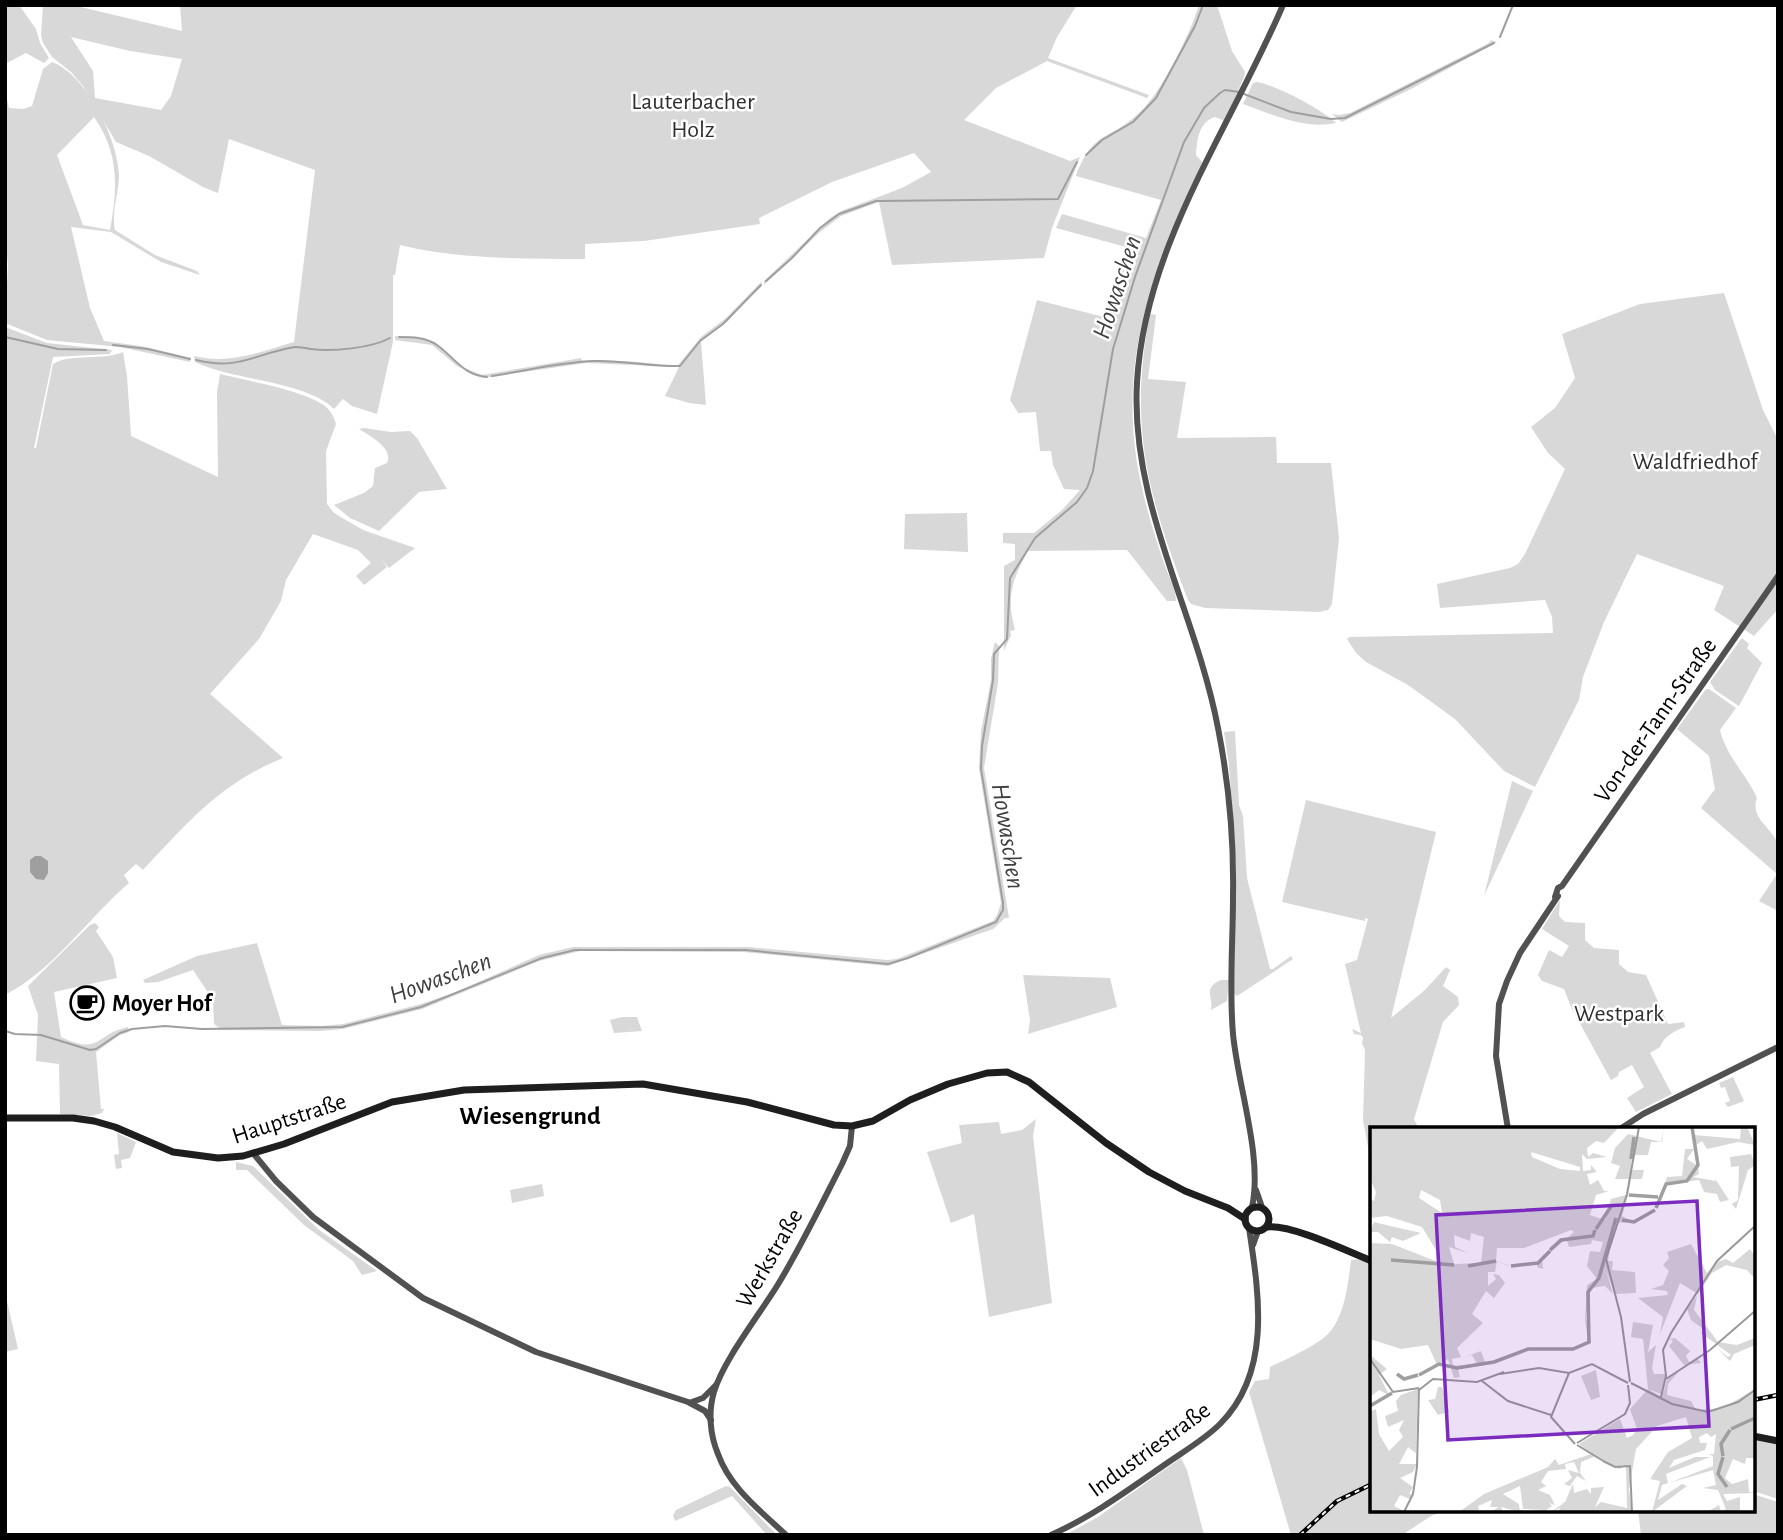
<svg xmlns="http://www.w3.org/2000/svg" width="1783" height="1540" font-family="'Alegreya Sans',sans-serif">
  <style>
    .green { fill: #d8d8d8; fill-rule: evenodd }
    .water { fill: #9f9f9f }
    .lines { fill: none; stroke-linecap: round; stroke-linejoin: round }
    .stream { stroke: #9f9f9f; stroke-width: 2 }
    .tertiary { stroke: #515151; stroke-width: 6 }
    .secondary { stroke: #1e1e1e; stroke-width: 7 }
    .rail-casing { stroke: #000; stroke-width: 4.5 }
    .rail { stroke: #fff; stroke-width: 2; stroke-dasharray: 5; stroke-linecap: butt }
    .labels { text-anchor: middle; stroke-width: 5; stroke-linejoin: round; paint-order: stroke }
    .park-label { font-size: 24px; fill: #2f2f2f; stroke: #fff }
    .street-label { font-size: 24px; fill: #000; stroke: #fff }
    .poi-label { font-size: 24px; font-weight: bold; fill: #000; stroke: #fff; text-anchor: start }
    .water-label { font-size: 26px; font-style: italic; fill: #404040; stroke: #fff }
    .neighbourhood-label { font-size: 26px; font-weight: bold; fill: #000; stroke: #fff }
    .inset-river { fill: none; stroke: #9f9f9f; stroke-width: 3.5 }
    .inset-road { fill: none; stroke: #999; stroke-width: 2 }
    .view { fill: #7b2cbf; fill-opacity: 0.15; stroke: #7b2cbf; stroke-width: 3.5 }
    .inset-edge { fill: none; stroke: #000; stroke-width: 3.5 }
  </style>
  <rect width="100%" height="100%" fill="#fff"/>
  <!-- green -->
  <g class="green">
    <path d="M5 5H19L36 29 40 43 49 58 44 63 26 53 5 64Z"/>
    <path d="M43 5H72L182 31 180 5H1077L1057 37 1048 58 1149 95 1147 98 1047 61 996 88 964 120 1070 161 1080 157 1052 228 1044 258 892 265 879 202 841 216 820 232 764 285V281L830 218 841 211 902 188 931 172 914 153 832 182 759 218 760 224 644 241 585 244V259C523 258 460 260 400 245L395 275H393V342L377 414 352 406 343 399 334 409C306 381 231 380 195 362L194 356C230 365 259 352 294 342L315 170 229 139 218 193 203 187 149 156 116 142 83 86 71 72 52 57 43 43 41 35ZM71 37 130 51 182 59 171 96 161 110 95 98 93 71Z"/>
    <path d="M1199 5H1217L1232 51 1245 72 1244 77 1225 121 1215 117C1199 122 1197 139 1196 155L1202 162 1201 166C1153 272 1116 359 1140 479 1146 508 1155 537 1165 566 1169 577 1176 589 1176 601H1167L1127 550 1028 551C1012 580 1006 597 1015 630L1010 631 1011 635 1004 651V566L1015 560V544L1003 543V533H1034L1062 510 1080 490 1064 489 1053 465 1051 451H1040L1036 412 1018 413 1010 400 1037 300 1104 317 1126 247 1056 228 1062 214 1146 238 1161 200 1076 176C1093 130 1109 141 1139 113 1162 92 1189 36 1199 5Z"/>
    <path d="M1491 40 1497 42 1411 89 1342 122 1332 114 1339 115 1350 113 1489 43Z"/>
    <path d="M52 62C87 75 118 140 119 175 119 193 111 213 115 230L155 255 197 271 200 275 161 262 111 232 71 227 90 308 104 341 141 346 191 358 190 362 120 347 47 340 5 323 8 265 5 237V90L9 108 23 109 32 106 43 69ZM94 117C119 152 118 188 110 230L83 225 57 155Z"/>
    <path d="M1257 82C1276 85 1323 110 1336 123 1305 130 1271 114 1243 104L1253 83Z"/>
    <path d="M762 281 761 287 742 304 728 321 701 341 706 405 689 403 665 396 679 367 586 363 483 378 457 366 432 345 395 340V336L423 338 435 342 462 367 482 375 581 358 582 361C614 358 646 364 678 365L701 337 726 318Z"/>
    <path d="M1724 293 1763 410 1778 440V609L1754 636 1714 610 1724 586 1637 554 1604 622 1583 677 1579 700 1535 787 1504 771 1455 719 1408 685 1366 662 1356 653 1347 639 1349 637 1553 633 1552 617 1545 600 1440 608 1437 584 1510 568 1518 564 1525 554 1565 469 1548 453 1531 427 1555 408 1575 378 1562 334 1640 304Z"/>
    <path d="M1150 314 1156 315 1148 379 1186 382 1177 438 1276 437 1277 463H1331L1339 538 1332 604 1328 610 1319 612 1205 608 1191 604 1188 600C1148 496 1128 427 1150 314Z"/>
    <path d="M5 327 47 343 112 350 110 354 53 357 34 448H36L53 364C70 353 102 361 123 352L127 376 131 436 218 477 217 392 220 374C248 381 303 390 325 406 331 411 334 417 336 424L326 451 327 504 334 513 363 530 415 548 389 568 379 557 387 567 364 585 356 576 371 563 358 550 313 534 286 580 281 601 259 639 210 694 283 758C222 782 187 823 143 870L136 864 124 875 129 883C87 919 55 969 5 995Z"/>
    <path d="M364 428 391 432 410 431 417 438 447 489 419 492 379 531 350 518 334 505 364 493 373 486 375 468 387 463C394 448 370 436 359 429Z"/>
    <path d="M967 513 968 552 904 549 905 514Z"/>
    <path d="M1742 638 1749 644 1747 648 1762 663 1739 706 1715 690 1710 682Z"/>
    <path d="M995 642 999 646 998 683 984 768 1009 918H1005L993 929 888 966 744 952 580 951 539 961 422 1009 343 1029 320 1031 222 1030 214 1024 213 1000 193 970 158 982 145 983 143 980 197 956 257 943 282 1025 322 1026 343 1024 421 1004 456 992 539 955 573 947H748L887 960 897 959 993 921 997 915 1001 903 979 768 981 731 991 680V659Z"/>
    <path d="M1706 689H1709L1736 708 1720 730C1726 756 1747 775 1757 798 1750 818 1770 826 1777 842 1781 852 1778 897 1778 911L1759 901 1777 874 1701 808 1715 789 1709 756 1677 729Z"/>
    <path d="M1235 731 1239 805 1243 816 1247 878 1270 969H1273L1291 956 1293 959 1237 996 1233 993 1236 861 1229 765 1224 732Z"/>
    <path d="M1512 781 1533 791 1484 896Z"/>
    <path d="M1306 800 1436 832 1391 1018 1425 990 1446 967 1450 970 1443 986 1458 997 1459 1005 1443 1022 1414 1119 1419 1129H1372V1168L1363 1120 1365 1050 1362 1043 1363 1038 1361 1035 1354 1034 1352 1029 1361 1033 1345 964 1357 960 1368 919 1365 918V921L1282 902Z"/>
    <path d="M1560 900 1559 916 1565 922 1585 923V940L1594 948 1619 950V964L1628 972 1646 975 1668 1024 1684 1022 1685 1027C1676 1030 1663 1037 1660 1047L1650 1053 1672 1094 1636 1112 1627 1098 1644 1087 1632 1065 1619 1072 1618 1076 1611 1080 1572 1009 1564 989 1542 981 1538 975 1549 950 1562 957 1569 946 1542 929Z"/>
    <path d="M95 923 99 927 96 931 113 957 117 978 54 992 61 1037C101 1056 95 1034 128 1027L129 1032 120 1035 96 1052 101 1109H104L102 1113 91 1116 60 1114 59 1064 36 1061 38 1015 28 986 90 925Z"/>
    <path d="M1023 975 1110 978 1117 1007 1028 1034 1030 1020Z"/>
    <path d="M1221 980H1229L1227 1001 1211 1010C1214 998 1202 988 1221 980Z"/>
    <path d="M622 1017H637L642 1031 614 1033 610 1020Z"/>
    <path d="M1733 1077 1744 1101 1728 1107 1725 1103 1730 1101 1725 1087 1721 1088 1719 1083Z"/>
    <path d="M1036 1119 1033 1136 1052 1303 989 1317 974 1214 951 1223 927 1152 962 1143 959 1125 999 1122 1001 1134 1022 1130Z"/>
    <path d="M117 1133 136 1142 130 1158 121 1160 122 1168 116 1169 114 1155 119 1154Z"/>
    <path d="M236 1162 253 1166 318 1229 377 1271 362 1275 353 1261 304 1225 247 1170H236Z"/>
    <path d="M542 1184 544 1196 512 1203 510 1190Z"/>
    <path d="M1362 1259 1372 1263V1510H1446L1431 1516 1402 1535H1291L1249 1392 1255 1381 1269 1379 1270 1367C1285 1360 1318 1345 1328 1334 1345 1316 1348 1284 1351 1260Z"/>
    <path d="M5 1292 18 1349 5 1352Z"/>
    <path d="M1753 1438 1778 1443V1499L1753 1491Z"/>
    <path d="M1181 1458 1187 1470 1204 1535H1065L1098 1517Z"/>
    <path d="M726 1486 730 1487 777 1535H767L732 1496 675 1521 673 1515 676 1510Z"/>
    <path d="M1753 1494 1778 1502V1535H1641L1638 1510H1753Z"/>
  </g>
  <!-- water -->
  <path class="water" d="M35 856H41L48 861V873L44 880 36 879 30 872V860Z"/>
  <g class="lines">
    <!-- stream -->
    <g class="stream">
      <path d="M1500 37 1513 5"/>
      <path d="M1244 94 1291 112 1331 119 1345 118 1494 43"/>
      <path d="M1086 155 1102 140 1133 122 1156 98 1195 26 1203 5"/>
      <path d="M766 281 792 258 820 228 839 214 876 201 1058 199 1077 162"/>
      <path d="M5 337 58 349 106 350"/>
      <path d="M399 337C412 337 425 337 437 345 455 358 463 375 487 377"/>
      <path d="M113 345 148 349 190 359"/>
      <path d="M196 360C239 371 256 353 295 347 302 347 306 348 311 349 332 352 372 348 390 338"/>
      <path d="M492 376C525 371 560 362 594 361 623 360 651 367 680 366L700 341 723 324 761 285"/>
      <path d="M5 1031 15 1034 41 1035 90 1050 96 1049 120 1033 132 1029 165 1026 202 1029 342 1027 421 1007 542 958 575 950H745L888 964 908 958 996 922 1003 910V903L981 769 982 746 993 680 994 654 1007 639 1010 578 1035 538 1077 502 1087 488 1093 471 1113 349 1135 277 1184 142 1204 108 1220 93 1225 90 1239 92"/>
    </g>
    <!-- tertiary -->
    <g class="tertiary">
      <path d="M1555 897 1558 888 1562 886 1778 576"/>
      <path d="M1508 1129 1496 1056 1499 1004 1507 981 1520 953 1558 896"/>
      <path d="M1620 1129 1643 1114 1778 1047"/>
      <path d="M253 1153 276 1181 313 1217 423 1298 536 1352 688 1402 705 1411 711 1420"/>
      <path d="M1256 1190 1262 1207"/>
      <path d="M1252 1207C1263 1157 1238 1087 1233 1034 1229 988 1233 942 1233 896 1234 840 1229 784 1218 728 1196 611 1130 505 1137 382 1145 245 1230 129 1283 5"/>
      <path d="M1253 1245 1258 1231"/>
      <path d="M692 1402 703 1398 715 1386"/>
      <path d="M786 1535C761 1511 730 1488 718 1454 710 1435 708 1412 714 1392 723 1361 759 1315 777 1286 801 1247 821 1205 842 1164L850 1146 852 1126"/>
      <path d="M1051 1535C1091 1517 1124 1493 1160 1468 1179 1454 1203 1441 1220 1424 1272 1372 1259 1294 1249 1228"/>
    </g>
    <!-- secondary -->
    <g class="secondary">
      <path d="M5 1118H73L94 1121 115 1127 173 1152 218 1158 243 1156 284 1144 392 1102 464 1090 643 1084 747 1102 834 1125 852 1126 873 1121 910 1100 948 1084 987 1073 1007 1072 1029 1082 1106 1143 1149 1172 1185 1191 1228 1208 1245 1219"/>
      <circle cx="1257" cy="1219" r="12"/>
      <path d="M1267 1227C1291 1224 1347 1251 1372 1261"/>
      <path d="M1753 1436 1778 1441"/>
    </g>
    <defs>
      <g id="rail">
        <path d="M1753 1400 1778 1395"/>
        <path d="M1300 1535 1337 1501 1372 1484"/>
      </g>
    </defs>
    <!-- rail casing -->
    <use href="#rail" class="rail-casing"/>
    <!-- rail -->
    <use href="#rail" class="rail"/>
  </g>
  <!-- icons -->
  <defs>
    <symbol id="cafe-ring" viewBox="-11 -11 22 22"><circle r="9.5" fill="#fff" stroke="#000" stroke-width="1.5"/><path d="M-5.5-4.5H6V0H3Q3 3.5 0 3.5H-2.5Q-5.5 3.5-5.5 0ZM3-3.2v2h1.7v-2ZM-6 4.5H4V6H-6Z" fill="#000"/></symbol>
  </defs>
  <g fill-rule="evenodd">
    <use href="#cafe-ring" x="68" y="984" width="38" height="38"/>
  </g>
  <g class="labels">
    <!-- park labels -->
    <g class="park-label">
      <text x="693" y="109">Lauterbacher<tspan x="693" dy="28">Holz</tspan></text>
      <text x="1695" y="469">Waldfriedhof</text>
      <text x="1619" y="1021">Westpark</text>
    </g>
    <!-- street labels -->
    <g class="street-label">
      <text transform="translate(1655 720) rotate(-55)" y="8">Von-der-Tann-Straße</text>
      <text transform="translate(289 1118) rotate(-18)" y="8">Hauptstraße</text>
      <text transform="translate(769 1258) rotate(-60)" y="8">Werkstraße</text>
      <text transform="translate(1149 1449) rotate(-36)" y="8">Industriestraße</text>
    </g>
    <!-- poi labels -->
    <g class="poi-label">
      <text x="112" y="1011">Moyer Hof</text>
    </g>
    <!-- water labels -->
    <g class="water-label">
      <text transform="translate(1116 287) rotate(-72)" y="9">Howaschen</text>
      <text transform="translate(1009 836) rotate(81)" y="9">Howaschen</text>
      <text transform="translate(440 977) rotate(-20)" y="9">Howaschen</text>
    </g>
    <!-- neighbourhood labels -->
    <g class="neighbourhood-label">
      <text x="530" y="1124">Wiesengrund</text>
    </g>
  </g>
  <!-- overview -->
  <g transform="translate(1370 1127)">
    <rect width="385" height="385" fill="#fff"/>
    <path d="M0 0H249L234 16 226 14 217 21 218 30 223 26 237 30 217 32 212 27 213 44 221 43V38L227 45 217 47 220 58 228 53 234 64H239L226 68 220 88 235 93 241 72 256 68 260 52H245L250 39 241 36 245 21 258 7 291 15 294 0 292 15H281L278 28H262L261 43H274L272 52H261L258 68 290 70 297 50 312 49 315 22H324L317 32 328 39 329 47 323 50 346 54 344 50 359 73 350 75 347 67 334 65 329 53 296 57 286 82 263 95 244 96 238 134H243L242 143 265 145 266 166 245 167 236 143 243 167 235 159 221 161 216 191 221 214 204 222H158L136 232 121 236 107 237 102 228 95 230 111 224 115 235H121L157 222 203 221 218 215 215 193 217 158 227 152 217 139 220 124 230 125 233 115 222 113 221 117 199 120 196 111 191 113 172 132 173 142 167 140 168 136 140 139 127 134 125 145H118V159L126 152 123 147 129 148 135 156 124 171 116 164 102 187 113 196 87 221 91 230 82 232 83 239 93 238 88 241 90 250 84 251 78 232 67 238 58 218 31 222 0 212V116L22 117 68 135 69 128 52 100 17 89 0 91V72L4 74 6 65 0 52ZM161 25 210 40V44L190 42 162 30ZM51 63 70 73 72 86 49 71ZM258 69H271L289 71 286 82 261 94 252 89ZM201 103 204 105 168 136 139 139 126 134 127 121H154ZM101 106 114 110 111 136 84 137 79 120 98 126 85 120 84 108 100 114ZM321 0 324 8 370 12 371 0H377L385 18 368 15 337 22 332 14 325 19ZM381 27 385 38 378 43 366 82 362 77 368 73 369 39 361 40 360 30ZM4 95 20 99 51 106 33 114 22 110 20 115 8 105H0ZM321 117 337 146 347 135 356 132 363 136 380 122 385 129V152L377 143 356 138 342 146 328 167 310 156 290 207 293 190 268 171 298 168 297 164 281 162 293 158 299 144 293 138 299 131 297 125ZM327 169 324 183 348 215 367 218 385 211V218L364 227 360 234 348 222 358 230 361 228 331 206 333 202 321 193 317 182ZM263 195 283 198 278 225 286 218 282 241 284 247H295V252L291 267 278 262 292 270 297 253 310 243 298 257 297 268 321 274 326 283 353 281 385 262V331H376L375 337 363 332 355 351 362 357 378 352 379 365 385 366 353 367 357 374 370 370V385H337L349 378 351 384 356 382 348 363 333 361 346 358 343 343 299 356 343 339V329L338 327H344L346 307 341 310 337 306 329 310 330 316H337L335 323 304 333 299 341 325 330H340L296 347 298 356 292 358 288 373 312 357 317 359 282 385 290 354 280 352 298 325 322 311 316 290 287 299 266 322 259 362 262 385H188L190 381 181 385 195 375 203 357 204 366 217 362 221 367V361L234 360 225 380 231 375 257 381 256 339 249 342 226 329 211 335 210 346 216 354 207 349 200 359 194 357 202 351 198 343 209 346 204 335 195 337 196 342 178 344 171 355 176 359 168 363 180 368 185 378 179 376 182 379 176 383 153 382 150 359 133 367 149 377 150 385 131 380 133 385H120L129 380H120L122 373 108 379 109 383 89 385 114 367 178 340 185 332 189 338 221 327 209 317 250 292 257 311 263 308 267 302 260 282 278 262 273 212 261 210ZM305 211 320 224 316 229 319 235 328 232 331 236 314 238 299 219 303 214 299 212ZM0 228 17 242 9 248 19 268 9 263 0 270ZM226 243 230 270 221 273 211 249ZM68 260H72L79 285 68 288 58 273 65 272ZM48 262 46 326 38 320 29 337H47L43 345 30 351 43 360 39 366 42 368 40 372 30 368 24 379 34 384 0 385V285L6 282 9 307 19 324 33 310 29 303 34 293 18 300 15 289 28 284 26 274 31 268Z" fill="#d8d8d8" fill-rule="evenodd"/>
    <path class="inset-river" d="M261 32 264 10M259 68 288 70M286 81 296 57 317 54 328 38 322 0M252 93 264 95 285 83M226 102 242 78M180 123 191 113 223 109 225 103M21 133 84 138M98 139 126 134M141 139 168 136 180 124M27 247 34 252 48 248M49 248 69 237 87 241 124 235 158 222H203L219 215 218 165 229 151 246 91M0 279 22 266M361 302 385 291M353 329 351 317 360 303M353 330 348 347 357 360"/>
    <path class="inset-road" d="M0 232 23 265 49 261M199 246 181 290 205 317M130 247 169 241 199 246 222 237 258 256M296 252 340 223 385 184M112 254 138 274 181 288M260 255 251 190 236 132 257 67 269 0M261 256 302 277 338 285 368 275 385 263M49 263 63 252 107 255 134 245M291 270 296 249 293 223 301 206 347 134 385 99M207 316 255 287 260 276 258 258M207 318 235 335M233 334 245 340 260 339 262 385M34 385 43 367 47 340 49 261"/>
    <path class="view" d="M327 74 339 299 78 313 66 88Z"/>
    <rect width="385" height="385" class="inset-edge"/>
  </g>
  <!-- border -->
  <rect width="1783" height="1540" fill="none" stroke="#000000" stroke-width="14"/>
</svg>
